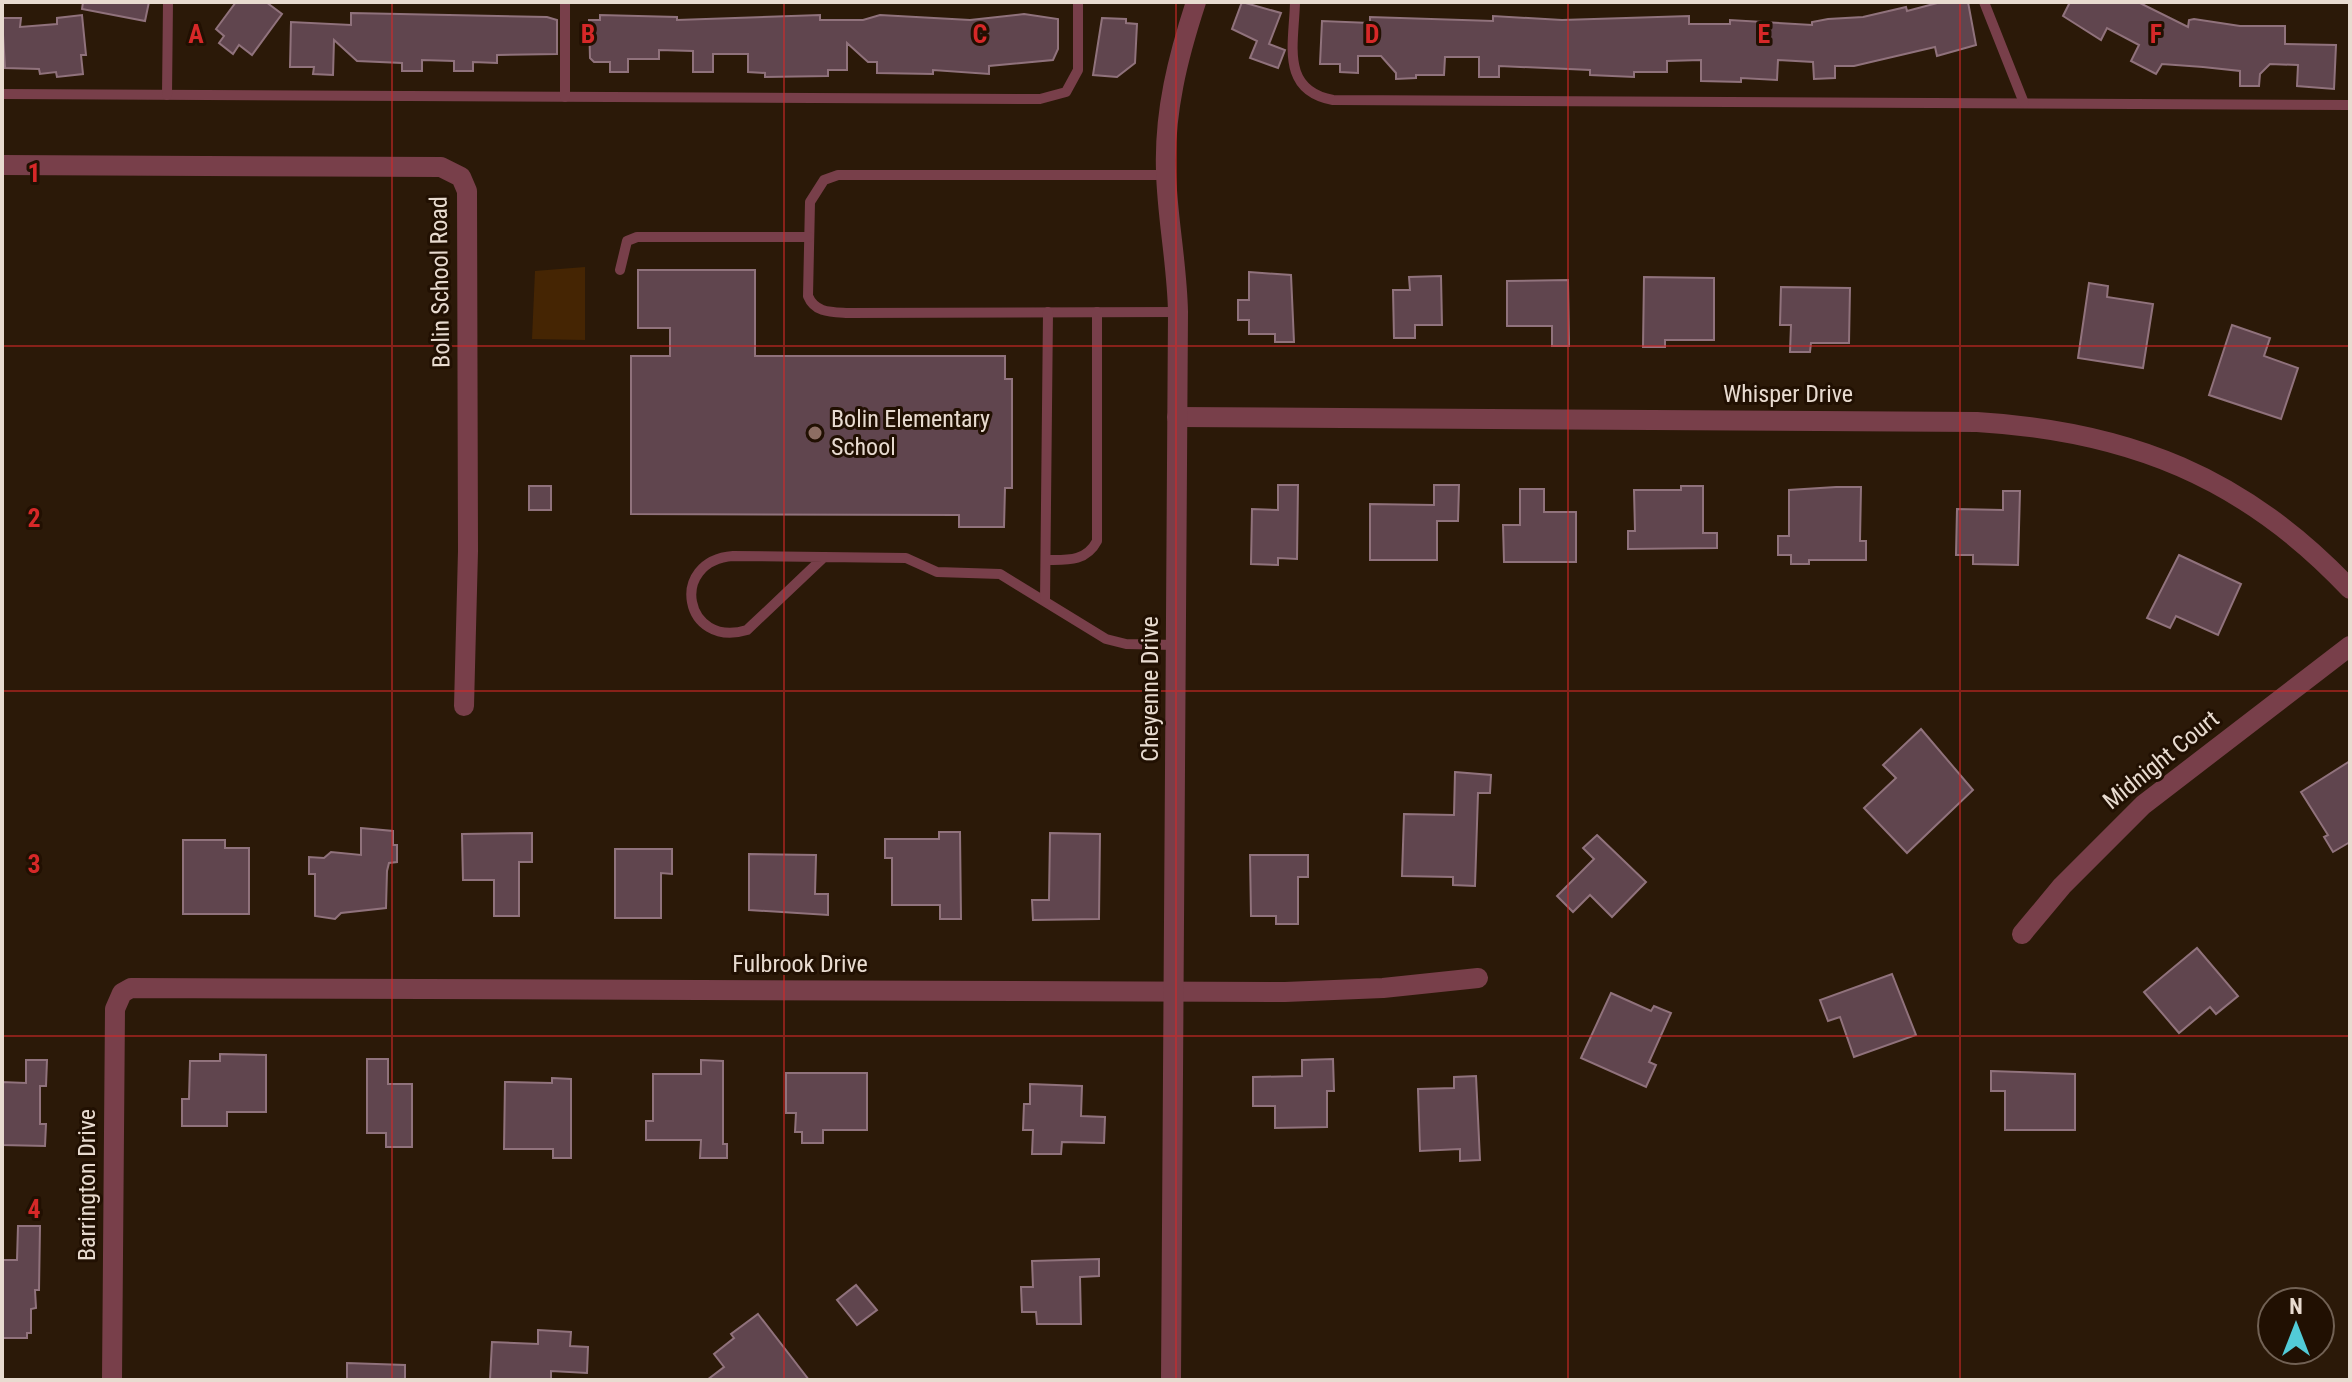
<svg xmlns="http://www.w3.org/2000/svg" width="2352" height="1382" font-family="'Roboto Condensed',sans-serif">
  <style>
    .green { fill: #452503 }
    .building { fill: #60454e; stroke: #90727c; stroke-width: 2 }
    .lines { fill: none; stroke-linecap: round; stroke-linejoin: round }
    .service { stroke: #783f4a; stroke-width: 10 }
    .minor { stroke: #783f4a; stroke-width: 20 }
    .grid { fill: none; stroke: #d62828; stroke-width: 2; stroke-opacity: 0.55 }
    .education-dot { fill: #8d6e63; stroke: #211002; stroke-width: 3 }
    .labels { text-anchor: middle; stroke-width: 6; stroke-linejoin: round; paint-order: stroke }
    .street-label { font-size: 24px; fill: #e8dbd0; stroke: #211002 }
    .poi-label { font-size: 24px; fill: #e8dbd0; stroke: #211002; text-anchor: start }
    .grid-label { font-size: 26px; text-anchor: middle; font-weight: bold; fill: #d62828; stroke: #211002; stroke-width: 6; stroke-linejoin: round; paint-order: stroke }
  </style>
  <rect width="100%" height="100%" fill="#2b1908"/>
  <!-- green -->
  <path class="green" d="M585 267V340L532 339 535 271Z"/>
  <!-- building -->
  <g class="building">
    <path d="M83 2H149L145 21 82 9Z"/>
    <path d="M236 2H266L282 14 252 55 239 45 233 54 219 43 224 36 216 29Z"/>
    <path d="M1242 2 1281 13 1269 44 1285 50 1278 68 1250 58 1257 41 1232 29Z"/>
    <path d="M1941 2H1968L1976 45 1937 56 1935 47 1854 66H1835V78L1814 79 1813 62 1778 60 1777 80 1741 78V82L1701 81V60L1667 61V72H1634V77L1590 75V70L1499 66V77H1479V57H1445L1444 75H1416V78L1396 79V73L1381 56H1358V73L1340 72V64H1320L1322 21 1370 23V17L1493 21V16L1562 20 1689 16V24H1730V20L1812 25V22L1828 19 1863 17 1906 7 1907 11Z"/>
    <path d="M2070 2H2138L2188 27 2189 20 2194 19 2240 26H2285V44L2336 45 2334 89 2297 86 2298 65 2270 64 2260 74 2259 86H2240V71L2203 67 2162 64 2156 74 2131 61 2139 45 2107 28 2101 40 2063 16Z"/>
    <path d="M351 13 547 17 557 20V54L497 55V63L473 62V71H454V61L422 60V71H402V63L357 61 334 40 333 75 313 74 314 67H290L291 22 351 25Z"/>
    <path d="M1024 14 1058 19V49L1053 60 989 66V74L933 70V74L877 73V62H868L847 43V70H828V76L765 77V73L748 72V54H713V72H693V51L659 50V59H628V72H610V62H594L590 58 589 20H600V15L677 17V20L820 15V20H863L880 15 970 20Z"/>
    <path d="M82 15 86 55H81L83 74 57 77 56 72 40 74 39 69 5 68 2 18H21L20 27 57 24V18Z"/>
    <path d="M1102 18 1126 19V23L1137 24 1135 63 1117 77 1093 75Z"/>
    <path d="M638 270H755V356H1005V379H1012V488H1005L1004 527H959V515L631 514V356H670V328H638Z"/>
    <path d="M1249 272 1291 275 1294 342H1275V334H1249V320H1238V300H1249Z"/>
    <path d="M1441 276 1442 325H1415V338H1394L1393 290H1410L1409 277Z"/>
    <path d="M1644 277 1714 278V340H1665V347H1643Z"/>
    <path d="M1568 280 1569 346H1552V326H1507V281Z"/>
    <path d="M2089 283 2108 286 2107 297 2153 304 2143 368 2078 358Z"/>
    <path d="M1781 287 1850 288 1849 343H1811L1810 352H1790L1791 325H1780Z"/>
    <path d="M2232 325 2270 338 2264 356 2298 368 2281 419 2209 395Z"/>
    <path d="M1278 485H1298L1297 559 1278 558V565L1251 564 1252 509 1278 510Z"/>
    <path d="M1434 485H1459L1458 521H1437V560H1370V504L1434 505Z"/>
    <rect x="529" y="486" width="22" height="24"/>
    <path d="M1681 486H1703V533H1717V548L1628 549V531H1635L1634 490H1681Z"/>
    <path d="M1836 487H1861L1860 541H1866V560H1809V564H1791V555H1778V536H1789V490Z"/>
    <path d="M1520 489H1544V512H1576V562H1504L1503 525H1520Z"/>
    <path d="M2003 491H2020L2018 565 1973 564V555H1956L1957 509 2003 510Z"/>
    <path d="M2179 555 2241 584 2218 635 2176 616 2170 628 2147 618Z"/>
    <path d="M1921 729 1973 790 1907 853 1864 808 1896 778 1883 765Z"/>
    <path d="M2350 761V842L2333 852 2324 837 2328 835 2301 792Z"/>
    <path d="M1455 772 1491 775 1490 793H1478L1475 886 1453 885V877L1402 876 1404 814 1454 815Z"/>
    <path d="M361 828 393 831V845H397V862L389 863 387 871 386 908 341 913 335 919 315 916V874H309V857L324 858 331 852 361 855Z"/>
    <path d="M939 832H960L961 919H940V905H892V858H885V839H939Z"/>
    <path d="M532 833V862H519V916H494V880H463L462 834Z"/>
    <path d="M1050 833 1100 834 1099 919 1033 920 1032 900H1049Z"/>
    <path d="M1597 835 1646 882 1612 917 1590 895 1573 912 1557 896 1594 859 1583 848Z"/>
    <path d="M183 840H225V848H249V914H183Z"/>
    <path d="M615 849H672V874L661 873V918H615Z"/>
    <path d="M749 854 816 855 815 894H828V915L749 910Z"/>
    <path d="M1250 855H1308V877H1298V924H1276V916H1251Z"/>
    <path d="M2197 948 2238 996 2216 1014 2210 1007 2179 1033 2144 992Z"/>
    <path d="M1892 974 1916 1035 1854 1057 1840 1017 1828 1021 1820 1000Z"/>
    <path d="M1611 993 1651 1011 1654 1006 1671 1013 1649 1062 1656 1065 1646 1087 1581 1058Z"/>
    <path d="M220 1054 266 1055V1112H227V1126H182V1099H189L190 1061H220Z"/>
    <path d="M367 1059H388V1084H412V1147H386V1133H367Z"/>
    <path d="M1333 1059 1334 1091H1327V1127L1275 1128V1106H1253V1077L1302 1076V1060Z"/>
    <path d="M26 1060H47L46 1086H40V1124H46L45 1146 2 1145V1082L26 1083Z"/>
    <path d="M701 1060 723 1061V1144H727V1158H700L701 1140H646V1121H653V1074H701Z"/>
    <path d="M1991 1071 2075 1074V1130H2005V1091H1991Z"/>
    <path d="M786 1073H867V1130H823V1143H802V1132H795L796 1113H786Z"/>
    <path d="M1476 1076 1480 1160 1460 1161V1149L1420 1151 1418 1089 1454 1088V1077Z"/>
    <path d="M552 1078 571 1079V1158H553V1149H504L505 1082 552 1083Z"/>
    <path d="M1030 1084 1082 1086 1081 1116 1105 1117 1104 1143 1062 1142 1061 1154H1032L1033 1130H1023L1024 1104H1030Z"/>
    <path d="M18 1226H40L39 1290H35L36 1308 31 1309V1333H27V1338H2V1260H17Z"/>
    <path d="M1099 1259V1276L1080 1277 1081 1324H1037L1036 1312H1022L1021 1287H1033L1032 1261Z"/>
    <path d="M856 1285 877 1310 857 1325 837 1300Z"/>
    <path d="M758 1314 809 1380H707L724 1367 714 1354 734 1338 731 1334Z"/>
    <path d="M538 1330 571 1332 570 1346 588 1347 587 1373 551 1371V1380H490L492 1342 538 1344Z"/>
    <path d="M347 1363 405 1365V1380H347Z"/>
  </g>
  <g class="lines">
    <!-- service -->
    <g class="service">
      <path d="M1295 2C1294 44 1280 90 1333 100L2350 105"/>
      <path d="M1984 2 2024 103"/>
      <path d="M2 94 1040 99 1066 92 1078 70V2"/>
      <path d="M167 95 168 2"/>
      <path d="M565 97V2"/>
      <path d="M1166 175H838L824 180 810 202 808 296C815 313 831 312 848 313L1178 312"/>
      <path d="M620 270 627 241 637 237H809"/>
      <path d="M824 557 747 630C684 649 668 561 733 556L906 558 937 572 1000 574 1106 639 1126 644 1176 645"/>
      <path d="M1046 560C1067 560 1086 562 1097 541V312"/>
      <path d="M1045 601 1048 312"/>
    </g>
    <!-- minor -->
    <g class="minor">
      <path d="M2 165 441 167 461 177 467 191 468 551 464 706"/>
      <path d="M1177 417 1977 422C2128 431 2245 477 2350 589"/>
      <path d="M2022 934 2062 886 2143 805 2350 646"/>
      <path d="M112 1380 115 1009 122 993 131 988 1285 992 1383 988 1478 978"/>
      <path d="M1171 1380 1178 312C1177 263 1167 217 1166 171 1164 112 1178 57 1196 2"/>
    </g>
  </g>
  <!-- grid -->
  <path class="grid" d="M392 2V1380M784 2V1380M1176 2V1380M1568 2V1380M1960 2V1380M2 346H2350M2 691H2350M2 1036H2350"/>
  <!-- markers -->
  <circle class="education-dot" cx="815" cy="433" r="8"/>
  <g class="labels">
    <!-- street labels -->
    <g class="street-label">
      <text transform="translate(440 282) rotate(-91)" y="8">Bolin School Road</text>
      <text x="1788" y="402">Whisper Drive</text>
      <text transform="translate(1150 689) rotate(-90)" y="8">Cheyenne Drive</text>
      <text transform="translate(2161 760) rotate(-39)" y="8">Midnight Court</text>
      <text x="800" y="972">Fulbrook Drive</text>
      <text transform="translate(87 1185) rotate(-90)" y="8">Barrington Drive</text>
    </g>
    <!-- poi labels -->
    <g class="poi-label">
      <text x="831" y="427">Bolin Elementary<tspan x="831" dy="28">School</tspan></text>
    </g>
  </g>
  <g class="grid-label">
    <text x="196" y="43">A</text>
    <text x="588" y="43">B</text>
    <text x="980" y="43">C</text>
    <text x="1372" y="43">D</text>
    <text x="1764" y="43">E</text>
    <text x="2156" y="43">F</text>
    <text x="34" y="182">1</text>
    <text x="34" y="527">2</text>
    <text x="34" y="873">3</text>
    <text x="34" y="1218">4</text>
  </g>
  <!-- border -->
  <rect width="2352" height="1382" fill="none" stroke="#e8dbd0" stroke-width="8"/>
  <!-- north arrow -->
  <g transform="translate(2296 1326)"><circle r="38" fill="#211002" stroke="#716154" stroke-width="2"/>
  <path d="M0-6L14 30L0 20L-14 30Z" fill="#52cbd7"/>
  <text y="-12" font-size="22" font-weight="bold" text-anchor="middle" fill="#e8dbd0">N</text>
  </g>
</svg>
